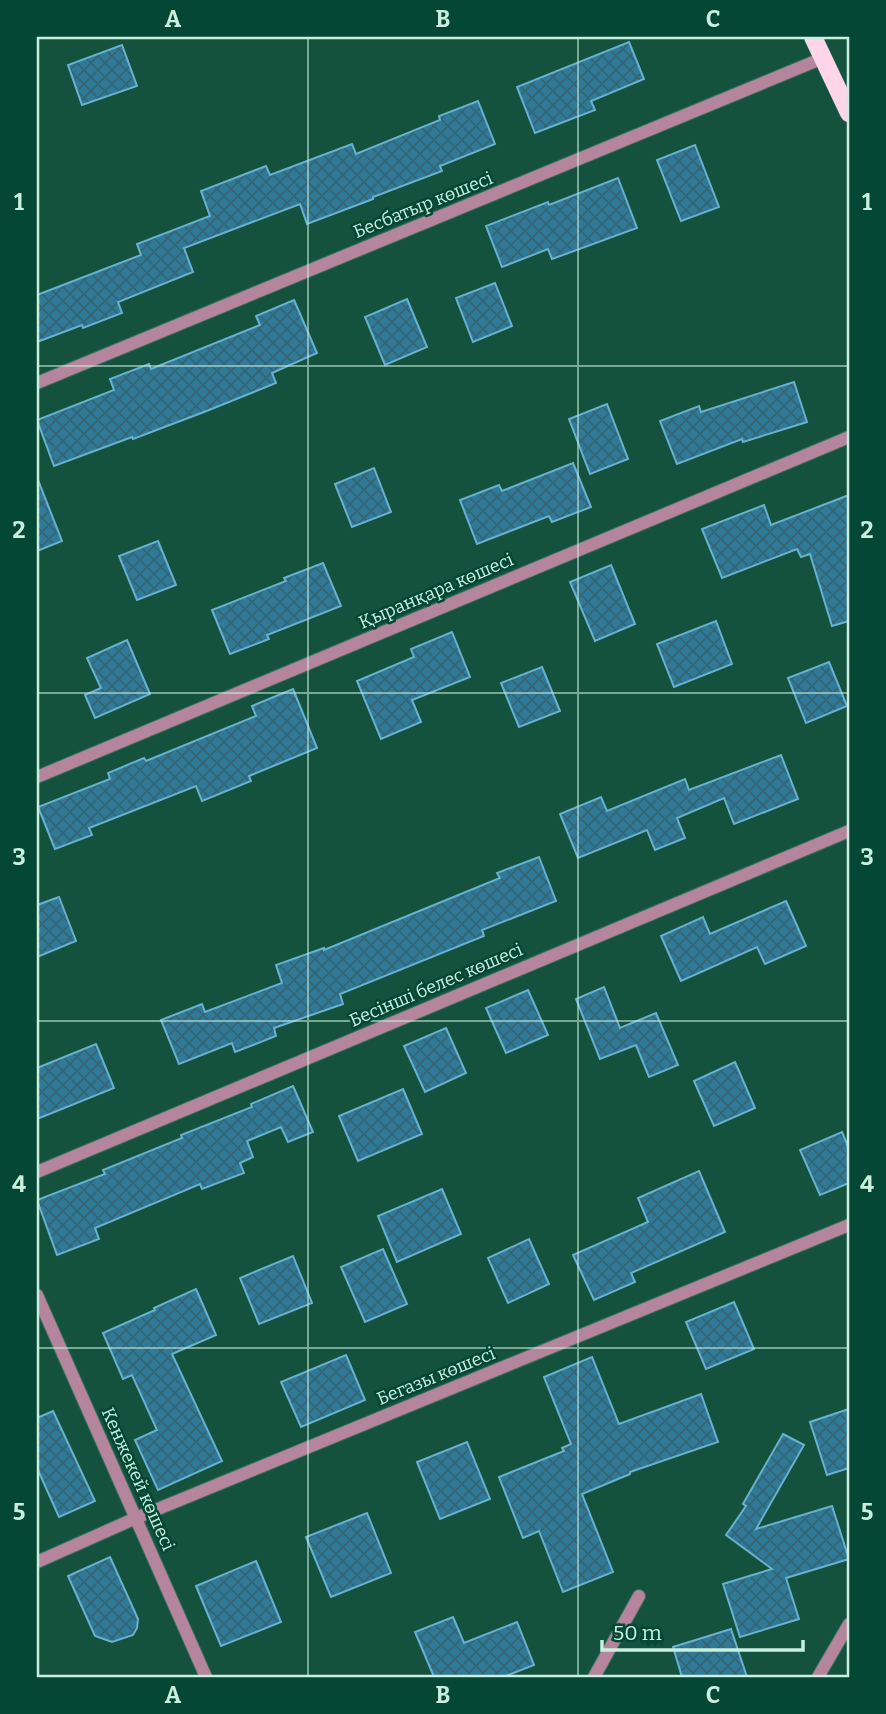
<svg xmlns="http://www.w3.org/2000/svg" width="886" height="1714" font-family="Bitter,serif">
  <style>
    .building { fill: url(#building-cross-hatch); stroke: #67b1d1; stroke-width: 2 }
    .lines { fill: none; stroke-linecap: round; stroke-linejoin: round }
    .minor-casing { stroke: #39715e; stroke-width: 14 }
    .major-casing { stroke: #39715e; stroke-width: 19 }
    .minor { stroke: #b4859c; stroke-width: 12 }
    .major { stroke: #fdd6e9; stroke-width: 18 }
    .grid { fill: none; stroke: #caefdf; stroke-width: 2; stroke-opacity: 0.55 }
    .labels { text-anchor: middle; stroke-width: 5; stroke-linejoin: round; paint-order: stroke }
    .street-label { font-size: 18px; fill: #caefdf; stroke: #044734 }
    .neatline { fill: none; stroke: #caefdf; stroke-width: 2.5 }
    .grid-label { font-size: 23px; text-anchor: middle; font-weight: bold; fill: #caefdf }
  </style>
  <defs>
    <pattern id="building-cross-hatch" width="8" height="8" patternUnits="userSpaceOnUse" patternTransform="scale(1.75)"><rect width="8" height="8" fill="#2f7a98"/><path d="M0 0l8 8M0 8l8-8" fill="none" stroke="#356472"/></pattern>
  </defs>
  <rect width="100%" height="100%" fill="#15523e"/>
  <!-- building -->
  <g class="building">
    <path d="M629 42 644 79 591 101 595 110 535 133 517 87Z"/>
    <path d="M122 45 137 86 82 105 68 65Z"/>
    <path d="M478 101 495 144 440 166 442 171 373 197V199L307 224 300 204 184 248 193 272 118 302 122 313 83 328 82 325 37 342V295L141 255 137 244 210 216 201 191 266 166 270 175 352 144 356 154 440 120 439 116Z"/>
    <path d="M695 145 719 207 681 221 657 160Z"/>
    <path d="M618 178 637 228 552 259 548 249 502 267 486 226 548 202 549 205Z"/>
    <path d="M495 283 512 326 473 342 456 298Z"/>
    <path d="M407 299 427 347 385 365 365 317Z"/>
    <path d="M294 300 317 353 272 373 276 383 204 412 133 439 132 437 54 466 37 420 114 390 110 379 149 364 151 369 260 325 256 316Z"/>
    <path d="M794 382 807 422 743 442 742 439 677 464 660 421 699 406 701 412Z"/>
    <path d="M607 404 628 459 590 474 569 419Z"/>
    <path d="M573 463 591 507 552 522 549 516 477 544 460 500 499 485 502 491Z"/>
    <path d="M374 468 391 512 352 527 335 484Z"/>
    <path d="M37 480H38L62 541 37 551Z"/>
    <path d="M849 495V621L832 626 810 554 801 557 797 549 722 578 702 529 764 505 771 525Z"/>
    <path d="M158 541 176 585 137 600 119 556Z"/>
    <path d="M323 563 341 606 267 635 269 639 230 654 212 610 286 581 284 578Z"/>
    <path d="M611 565 635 624 595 641 570 582Z"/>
    <path d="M716 621 732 664 674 687 657 644Z"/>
    <path d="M452 632 470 677 412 700 421 722 381 739 357 681 414 657 411 649Z"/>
    <path d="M127 640 150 694 95 718 85 695 101 688 87 658Z"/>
    <path d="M829 662 847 706 806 723 788 678Z"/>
    <path d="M542 667 560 711 519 727 501 683Z"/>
    <path d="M293 689 317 748 249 776 251 781 202 801 196 786 89 828 92 835 55 849 38 807 110 779 108 773 144 758 146 761 256 716 252 706Z"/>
    <path d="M781 755 798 799 734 824 724 798 677 818 685 838 655 850 647 830 578 858 560 814 601 797 607 811 685 779 689 790Z"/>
    <path d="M539 857 556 901 482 930 484 936 340 994 343 1004 274 1028 276 1036 235 1052 232 1043 179 1064 161 1020 202 1004 205 1012 282 983 276 965 324 948V950L500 878 497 873Z"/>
    <path d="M59 897 76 941 37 957V905Z"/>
    <path d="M786 901 806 946 765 964 757 947 681 981 661 936 703 917 710 934Z"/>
    <path d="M604 987 620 1028 656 1013 678 1065 649 1077 636 1045 600 1059 576 999Z"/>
    <path d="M528 990 548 1035 506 1053 486 1008Z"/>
    <path d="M446 1028 466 1073 425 1092 404 1046Z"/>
    <path d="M96 1044 114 1088 37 1119V1068Z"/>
    <path d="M735 1062 755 1108 714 1126 694 1081Z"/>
    <path d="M293 1086 313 1132 288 1142 281 1127 247 1141 253 1157 240 1163 244 1173 202 1189 200 1184 95 1228 99 1239 57 1255 37 1200 105 1174 103 1170 182 1138 181 1135 252 1107 251 1104Z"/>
    <path d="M403 1089 422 1134 358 1161 339 1116Z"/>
    <path d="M842 1132 849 1149V1183L820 1195 800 1150Z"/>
    <path d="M699 1171 725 1232 631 1273 635 1282 594 1300 573 1255 648 1222 638 1198Z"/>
    <path d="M442 1189 461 1234 397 1262 378 1216Z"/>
    <path d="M529 1239 549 1284 508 1303 488 1258Z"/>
    <path d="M383 1249 407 1304 365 1322 341 1267Z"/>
    <path d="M293 1256 312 1303 259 1324 240 1278Z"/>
    <path d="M196 1289 216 1335 172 1354 222 1461 158 1490 135 1440 157 1430 132 1375 123 1379 103 1333 155 1310 154 1308Z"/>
    <path d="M734 1302 754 1349 706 1369 686 1322Z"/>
    <path d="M346 1355 365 1400 301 1427 281 1382Z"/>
    <path d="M592 1357 619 1424 701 1394 718 1442 630 1472V1474L582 1494 613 1572 563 1592 539 1531 523 1538 499 1477 564 1451 562 1448 571 1444 544 1377Z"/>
    <path d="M849 1409V1468L827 1475 810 1422Z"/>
    <path d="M53 1411 95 1501 59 1517 37 1468V1418Z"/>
    <path d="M783 1434 804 1445 756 1529 832 1506 849 1559 786 1578 799 1619 740 1637 723 1584 772 1569 726 1535 746 1506 743 1504Z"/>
    <path d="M467 1442 490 1499 440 1519 417 1462Z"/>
    <path d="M367 1513 391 1573 331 1597 306 1537Z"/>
    <path d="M110 1557 138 1619 137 1628 133 1635 112 1642 95 1636 68 1576Z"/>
    <path d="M256 1561 281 1622 221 1646 196 1586Z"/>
    <path d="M453 1617 464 1643 517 1622 534 1665 503 1677H434L415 1632Z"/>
    <path d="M731 1629 747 1677H682L673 1647Z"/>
  </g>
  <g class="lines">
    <defs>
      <g id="minor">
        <path d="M37 383 823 58"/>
        <path d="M37 777 849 437"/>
        <path d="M37 1172 849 831"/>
        <path d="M37 1295 206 1677"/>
        <path d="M37 1562 136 1518 849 1225"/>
        <path d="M594 1677 639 1596"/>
        <path d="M818 1677 849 1624"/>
      </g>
      <path id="major" d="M813 37 849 113"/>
    </defs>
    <!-- minor casing -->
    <use href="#minor" class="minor-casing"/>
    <!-- major casing -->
    <use href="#major" class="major-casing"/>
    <!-- minor -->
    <use href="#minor" class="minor"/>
    <!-- major -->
    <use href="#major" class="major"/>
  </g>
  <!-- grid -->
  <path class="grid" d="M308 37V1677M578 37V1677M37 366H849M37 693H849M37 1021H849M37 1348H849"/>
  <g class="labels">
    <!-- street labels -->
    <g class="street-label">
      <text transform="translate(423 205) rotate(-22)" y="6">Бесбатыр көшесі</text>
      <text transform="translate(436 591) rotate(-23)" y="6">Қыранқара көшесі</text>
      <text transform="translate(436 985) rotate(-23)" y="6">Бесінші белес көшесі</text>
      <text transform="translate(436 1376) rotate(-22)" y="6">Бегазы көшесі</text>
      <text transform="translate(138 1479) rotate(66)" y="6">Кенжекей көшесі</text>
    </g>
  </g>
  <!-- border -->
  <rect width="886" height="1714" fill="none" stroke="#044734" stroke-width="77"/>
  <!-- scale -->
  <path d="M602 1640v10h201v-10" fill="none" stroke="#caefdf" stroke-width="3.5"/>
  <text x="613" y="1640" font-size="21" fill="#caefdf" stroke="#044734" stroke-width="5" paint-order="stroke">50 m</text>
  <rect x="38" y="38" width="810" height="1638" class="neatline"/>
  <g class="grid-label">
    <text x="173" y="27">A</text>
    <text x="443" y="27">B</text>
    <text x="713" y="27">C</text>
    <text x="19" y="210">1</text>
    <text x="867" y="210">1</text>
    <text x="19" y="538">2</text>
    <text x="867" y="538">2</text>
    <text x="19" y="865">3</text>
    <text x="867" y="865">3</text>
    <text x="19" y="1192">4</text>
    <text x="867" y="1192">4</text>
    <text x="19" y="1520">5</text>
    <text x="867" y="1520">5</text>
    <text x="173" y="1703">A</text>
    <text x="443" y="1703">B</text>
    <text x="713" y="1703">C</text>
  </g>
</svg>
